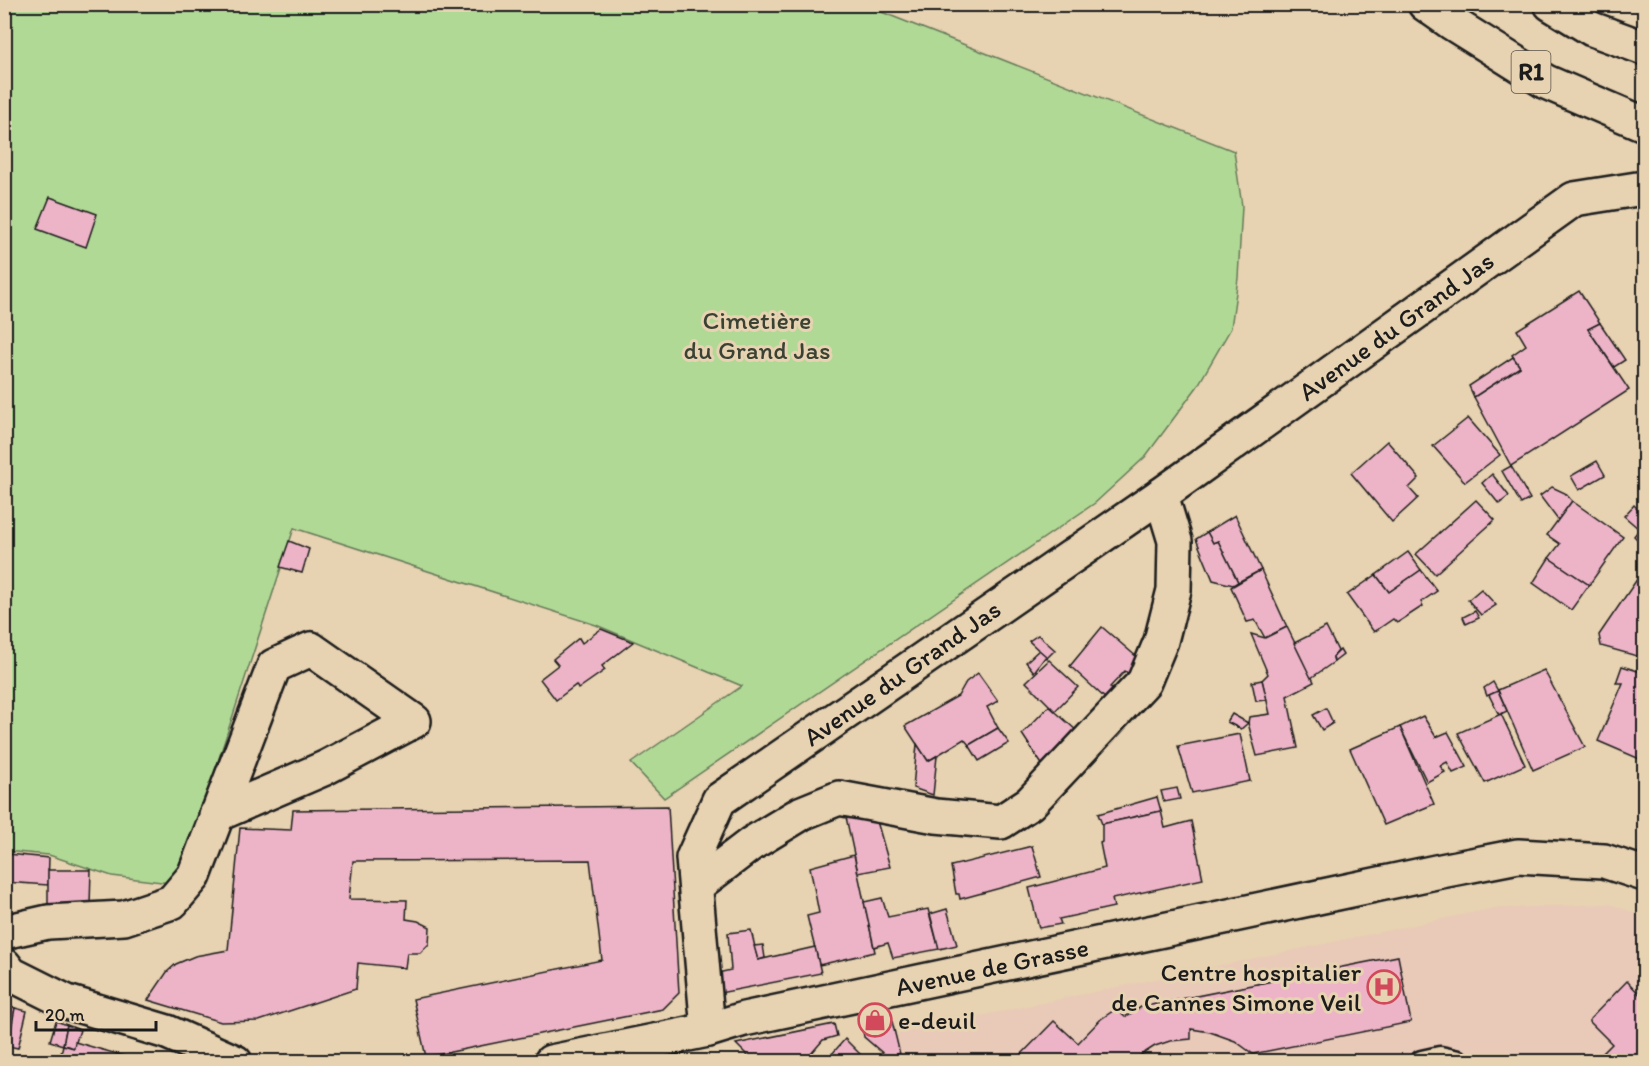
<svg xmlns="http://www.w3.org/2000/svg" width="1649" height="1066" font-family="Itim,sans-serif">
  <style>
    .built { fill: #e9c9b8 }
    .green { fill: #b1d996; stroke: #667a59; stroke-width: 1.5 }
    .building { fill: #edb4c7; stroke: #1c1c1c; stroke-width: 1.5 }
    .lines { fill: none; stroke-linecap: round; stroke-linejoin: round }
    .service-casing { stroke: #1c1c1c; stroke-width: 27 }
    .minor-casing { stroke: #1c1c1c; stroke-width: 38 }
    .tertiary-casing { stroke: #1c1c1c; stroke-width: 38 }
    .trunk-casing { stroke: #1c1c1c; stroke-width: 38 }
    .service { stroke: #e7d2b1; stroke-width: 22 }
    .minor { stroke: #e7d2b1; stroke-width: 33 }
    .tertiary { stroke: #e7d2b1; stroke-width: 33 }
    .trunk { stroke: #e7d2b1; stroke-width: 33 }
    .labels { text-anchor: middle; stroke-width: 6; stroke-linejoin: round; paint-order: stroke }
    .shield { fill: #e7d2b1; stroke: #595349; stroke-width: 1.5 }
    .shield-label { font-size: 24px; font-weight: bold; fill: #1c1c1c }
    .park-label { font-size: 26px; fill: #3a4234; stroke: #e7d2b1 }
    .street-label { font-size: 26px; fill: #1c1c1c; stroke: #e7d2b1 }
    .poi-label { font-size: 26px; fill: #1c1c1c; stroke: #e7d2b1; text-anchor: end }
  </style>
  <rect width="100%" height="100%" fill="#e7d2b1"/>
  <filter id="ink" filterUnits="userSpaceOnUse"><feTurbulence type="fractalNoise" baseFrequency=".0167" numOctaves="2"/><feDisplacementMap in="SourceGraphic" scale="12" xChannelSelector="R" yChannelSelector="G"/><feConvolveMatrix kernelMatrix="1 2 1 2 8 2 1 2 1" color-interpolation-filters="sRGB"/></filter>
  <g filter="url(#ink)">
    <!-- built -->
    <path class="built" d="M1609 904 1644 917V1061L901 1062 896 1034 1491 909Z"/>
    <!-- green -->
    <path class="green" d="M4 5H881L879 11 1234 151 1242 206 1238 278 1231 328 1197 387 1145 457 1095 503 664 798 631 763 742 686 596 625 294 528 178 884 112 876 49 855 5 851Z"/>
    <!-- building -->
    <g class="building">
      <path d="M50 197 97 214 86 247 37 229Z"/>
      <path d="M1579 291 1600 323 1588 329 1629 390 1511 466 1474 397 1520 367 1512 355 1526 345 1517 330Z"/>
      <path d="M1600 323 1625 360 1614 367 1588 329Z"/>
      <path d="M1513 357 1520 367 1474 397 1469 386Z"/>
      <path d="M1468 418 1500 455 1465 482 1433 446Z"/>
      <path d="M1387 441 1419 478 1409 488 1418 498 1392 522 1351 473Z"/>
      <path d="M1597 461 1605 475 1579 490 1571 476Z"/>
      <path d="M1511 466 1530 499 1521 504 1502 471Z"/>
      <path d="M1492 474 1509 496 1499 504 1482 483Z"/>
      <path d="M1552 487 1565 493 1572 501 1558 520 1540 496Z"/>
      <path d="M1476 500 1495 520 1435 574 1416 554Z"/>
      <path d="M1572 501 1623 537 1589 585 1549 558 1560 544 1547 535Z"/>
      <path d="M1634 505 1644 515V527L1642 526 1639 529 1624 516Z"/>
      <path d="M1235 515 1261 570 1238 582 1218 541 1213 543 1207 532Z"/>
      <path d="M1642 526 1644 527V658L1601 646 1599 635 1640 575 1638 540 1634 536Z"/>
      <path d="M1207 532 1213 543 1218 541 1238 582 1233 585 1213 580 1196 539Z"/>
      <path d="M289 541 309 549 302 573 280 567Z"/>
      <path d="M1408 552 1421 570 1389 592 1376 575Z"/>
      <path d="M1549 558 1589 585 1571 610 1533 583Z"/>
      <path d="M1261 570 1287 627 1265 638 1255 620 1247 622 1231 587Z"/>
      <path d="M1421 570 1437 591 1421 602 1423 606 1397 623 1393 619 1374 632 1347 595 1376 575 1389 592Z"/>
      <path d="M1481 589 1496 605 1481 615 1468 600Z"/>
      <path d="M1475 611 1479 618 1466 624 1463 617Z"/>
      <path d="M1102 627 1138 658 1137 664 1129 674 1125 671 1110 687 1114 692 1107 700 1070 666Z"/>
      <path d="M1287 627 1314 682 1287 696 1298 748 1257 756 1248 723 1249 717 1270 714 1262 680 1268 674 1251 634 1265 638Z"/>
      <path d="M1326 627 1338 651 1333 657 1334 662 1311 678 1294 643Z"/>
      <path d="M601 629 633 642 602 666 605 670 578 689 576 685 556 700 540 679 558 665 553 659 579 638 582 643Z"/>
      <path d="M1038 635 1055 650 1047 658 1029 641Z"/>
      <path d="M1039 650 1046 656 1034 672 1026 662Z"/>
      <path d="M1340 650 1343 655 1334 662 1333 657Z"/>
      <path d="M1049 660 1078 687 1055 711 1026 682Z"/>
      <path d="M1622 666 1644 673V753L1642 760 1598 741 1623 683H1616Z"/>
      <path d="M1544 670 1585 747 1533 770 1498 690Z"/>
      <path d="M978 673 998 701 987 707 998 728 969 745 964 739 928 761 905 726 958 696 966 682Z"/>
      <path d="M1262 680 1267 700 1256 701 1252 682Z"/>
      <path d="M1493 682 1498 691 1487 696 1484 688Z"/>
      <path d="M1498 691 1507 711 1499 715 1489 695Z"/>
      <path d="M1049 706 1077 731 1043 766 1022 734Z"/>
      <path d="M1326 708 1333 723 1322 730 1313 715Z"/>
      <path d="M1232 714 1248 723 1241 729 1227 722Z"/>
      <path d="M1501 714 1525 765 1485 783 1458 733Z"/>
      <path d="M1423 716 1436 737 1448 732 1467 767 1453 773 1447 762 1440 766 1445 772 1427 782 1400 727Z"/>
      <path d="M1400 727 1434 804 1384 825 1350 749Z"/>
      <path d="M998 728 1009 743 979 761 969 745Z"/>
      <path d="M1240 734 1250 781 1192 793 1178 746Z"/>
      <path d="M917 744 928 761 937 756 933 795 913 788Z"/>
      <path d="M1177 788 1180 799 1164 802 1161 791Z"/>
      <path d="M1157 797 1161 811 1102 824 1098 814Z"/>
      <path d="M668 806 679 993 663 1009 426 1057 413 999 602 960 590 860 353 861 349 899 407 900 406 919 418 921 430 927 429 944 420 953H407L405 968 358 963 356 989 259 1021 221 1022 148 1000 167 972 176 964 195 956 228 950 240 828 291 830 293 810Z"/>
      <path d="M1161 811 1165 828 1191 821 1203 879 1112 899 1114 907 1059 919 1061 924 1039 928 1029 888 1105 868 1100 843 1102 842V824Z"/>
      <path d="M875 814 890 867 858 873 846 817Z"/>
      <path d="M1032 846 1041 877 960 899 959 894H956L951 866Z"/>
      <path d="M4 851H7V854L4 876Z"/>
      <path d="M7 854 49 858 48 885 4 882Z"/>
      <path d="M854 855 875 952 819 965 807 916 819 913 810 867Z"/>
      <path d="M48 870H91L90 905 48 904Z"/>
      <path d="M882 898 888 917 928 909 939 949 893 958 888 943 874 947 864 902Z"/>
      <path d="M947 909 957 945 939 949 930 914Z"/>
      <path d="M751 930 758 960 815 947 821 973 720 993 709 975 731 970 728 933Z"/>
      <path d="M763 945 765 958 758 960 754 946Z"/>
      <path d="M1398 956 1411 1022 1253 1054 1235 1041 1210 1032 1191 1029V1039L1170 1041 1155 1046 1130 1062H1014L1054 1021 1078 1043 1101 1019 1116 1009 1125 1017 1141 1007Z"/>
      <path d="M1627 981 1644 999V1062H1604L1599 1057 1612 1044 1590 1022V1019Z"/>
      <path d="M4 1004 15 1008 5 1062H4Z"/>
      <path d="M15 1008 27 1011 18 1048 8 1046Z"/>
      <path d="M890 1013 900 1054 886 1056 864 1037 861 1018Z"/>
      <path d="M56 1021 67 1025 63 1045 50 1041Z"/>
      <path d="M834 1024 837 1036 823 1040 804 1062H754L736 1044Z"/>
      <path d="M67 1025 80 1030 74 1048 63 1045Z"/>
      <path d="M845 1039 864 1058 861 1062H825Z"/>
      <path d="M75 1042 131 1058 130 1062H59L63 1045 74 1048Z"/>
    </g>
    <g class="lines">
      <defs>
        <path id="service" d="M1422 1062 1440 1058 1458 1062"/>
        <g id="minor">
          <path d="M696 886 751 844 802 813 839 798 936 816 1001 822 1030 803 1144 682 1161 641 1174 590 1175 541 1161 495"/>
          <path d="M4 932 48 922 124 918 172 902 194 876 274 666 311 649 414 721 325 768 216 815"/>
          <path d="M4 965 11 974 67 1002 167 1032 235 1062"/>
          <path d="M708 1030 693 858 719 800 1161 495 1574 199 1637 189 1644 191"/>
        </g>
        <path id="tertiary" d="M551 1062 708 1030 744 1019 1436 872 1518 856 1604 861 1644 874"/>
        <g id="trunk">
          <path d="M1425 4 1452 23 1546 82 1644 124"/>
          <path d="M1551 4 1592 29 1644 48"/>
        </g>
      </defs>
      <!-- service casing -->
      <use href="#service" class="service-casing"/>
      <!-- minor casing -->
      <use href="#minor" class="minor-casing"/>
      <!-- tertiary casing -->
      <use href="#tertiary" class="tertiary-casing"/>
      <!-- trunk casing -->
      <use href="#trunk" class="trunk-casing"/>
      <!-- service -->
      <use href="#service" class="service"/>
      <!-- minor -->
      <use href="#minor" class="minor"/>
      <!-- tertiary -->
      <use href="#tertiary" class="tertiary"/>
      <!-- trunk -->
      <use href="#trunk" class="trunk"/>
    </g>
  </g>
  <!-- icons -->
  <defs>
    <symbol id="hospital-ring" viewBox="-11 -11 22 22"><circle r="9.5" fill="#e7d2b1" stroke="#d1495b" stroke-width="1.5"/><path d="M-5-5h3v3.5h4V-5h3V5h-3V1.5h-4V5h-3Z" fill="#d1495b"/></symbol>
    <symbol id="shop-ring" viewBox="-11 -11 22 22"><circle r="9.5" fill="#e7d2b1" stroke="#d1495b" stroke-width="1.5"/><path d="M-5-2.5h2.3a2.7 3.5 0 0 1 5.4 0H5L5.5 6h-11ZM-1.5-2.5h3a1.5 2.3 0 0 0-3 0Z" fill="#d1495b"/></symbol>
  </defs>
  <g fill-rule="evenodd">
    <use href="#hospital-ring" x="1365" y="968" width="38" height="38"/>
    <use href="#shop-ring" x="856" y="1001" width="38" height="38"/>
  </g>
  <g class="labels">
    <!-- shield labels -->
    <rect class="shield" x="1511.5" y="51" width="39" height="42" rx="4.5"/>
    <g class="shield-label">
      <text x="1531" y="80">R1</text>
    </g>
    <!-- park labels -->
    <g class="park-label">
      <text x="757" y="329">Cimetière<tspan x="757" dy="30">du Grand Jas</tspan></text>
    </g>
    <!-- street labels -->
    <g class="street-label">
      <text transform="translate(1396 326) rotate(-36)" y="9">Avenue du Grand Jas</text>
      <text transform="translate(902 673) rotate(-35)" y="9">Avenue du Grand Jas</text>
      <text transform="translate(992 967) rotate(-12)" y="9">Avenue de Grasse</text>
    </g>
    <!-- poi labels -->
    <g class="poi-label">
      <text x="1361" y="981">Centre hospitalier<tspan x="1361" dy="30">de Cannes Simone Veil</tspan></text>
      <text x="898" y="1029" text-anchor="start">e-deuil</text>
    </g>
  </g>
  <!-- margin -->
  <rect width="1649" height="1066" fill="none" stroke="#e7d2b1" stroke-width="24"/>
  <rect x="12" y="12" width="1625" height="1042" fill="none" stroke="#1c1c1c" stroke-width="2" filter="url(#ink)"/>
  <!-- scale -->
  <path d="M36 1021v9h120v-9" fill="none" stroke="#1c1c1c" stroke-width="3"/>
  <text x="45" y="1021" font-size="18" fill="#1c1c1c" stroke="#e7d2b1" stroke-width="4.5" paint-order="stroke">20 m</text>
</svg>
